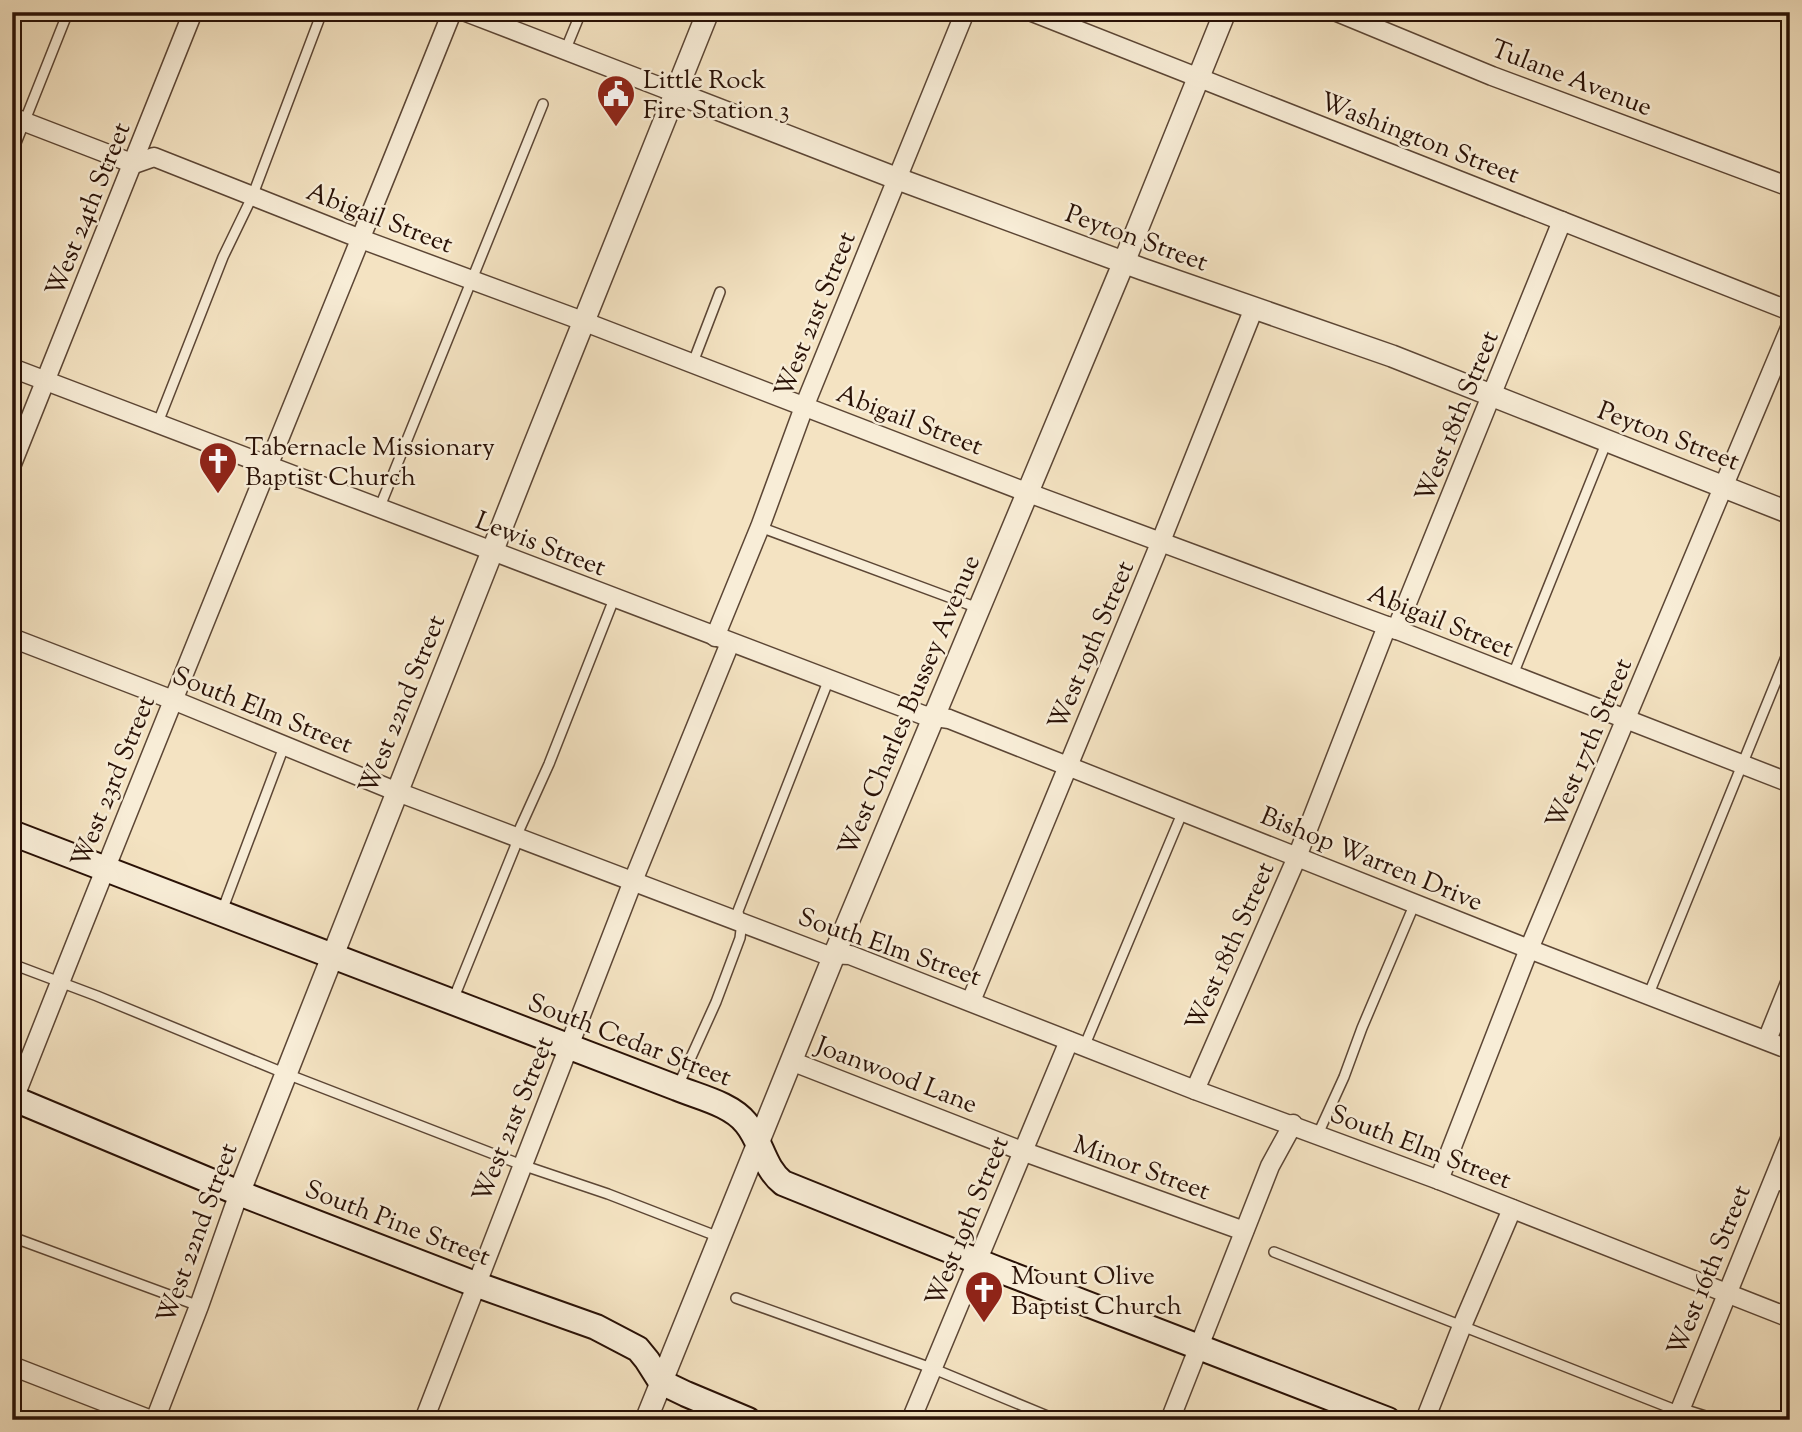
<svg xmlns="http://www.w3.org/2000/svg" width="1802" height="1432" font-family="'Sorts Mill Goudy',serif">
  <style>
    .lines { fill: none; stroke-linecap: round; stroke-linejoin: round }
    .service-casing { stroke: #5c4635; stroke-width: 12 }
    .minor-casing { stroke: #5c4635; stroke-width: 21 }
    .tertiary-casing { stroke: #5c4635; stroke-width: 24 }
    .secondary-casing { stroke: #291106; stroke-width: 28 }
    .service { stroke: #f8edd7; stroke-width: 9 }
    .minor { stroke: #f8edd7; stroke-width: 18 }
    .tertiary { stroke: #f8edd7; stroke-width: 21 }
    .secondary { stroke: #f8edd7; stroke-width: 24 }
    .labels { text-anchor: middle; stroke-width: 5; stroke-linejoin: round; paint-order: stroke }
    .street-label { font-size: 26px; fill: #291106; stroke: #f8edd7 }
    .poi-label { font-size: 26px; fill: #291106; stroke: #f8edd7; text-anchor: start }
  </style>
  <rect width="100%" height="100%" fill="#f4e3c2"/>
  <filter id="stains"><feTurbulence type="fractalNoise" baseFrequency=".00286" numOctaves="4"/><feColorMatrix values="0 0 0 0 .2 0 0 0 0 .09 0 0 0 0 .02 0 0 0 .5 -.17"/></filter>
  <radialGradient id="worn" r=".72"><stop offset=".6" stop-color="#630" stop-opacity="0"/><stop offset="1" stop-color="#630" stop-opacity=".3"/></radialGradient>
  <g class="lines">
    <defs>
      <g id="service">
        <path d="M565 51 581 12"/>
        <path d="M12 153 68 12"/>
        <path d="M692 365 720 292"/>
        <path d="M157 425 223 257 252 197 322 12"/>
        <path d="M379 509 543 104"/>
        <path d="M760 527 978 608"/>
        <path d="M1512 677 1607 441"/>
        <path d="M222 911 285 744"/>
        <path d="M12 964 97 996 279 1071 522 1165 608 1194 719 1237"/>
        <path d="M1648 996 1790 647"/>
        <path d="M453 1000 515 847 516 837 549 764 614 599"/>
        <path d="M1084 1047 1183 811"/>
        <path d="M678 1086 716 1002 740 938 741 930 738 911 829 679"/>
        <path d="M1318 1134 1344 1077 1362 1028 1415 903"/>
        <path d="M1772 1182 1790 1190"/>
        <path d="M12 1237 199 1306"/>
        <path d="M1274 1252 1673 1409 1680 1408 1718 1420"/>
        <path d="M736 1298 934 1369 1057 1420"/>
      </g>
      <g id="minor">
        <path d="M466 12 676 93"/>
        <path d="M1032 12 1790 311"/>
        <path d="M1337 12 1492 76 1790 187"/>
        <path d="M12 117 134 164 154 157 361 239 572 317 1026 492 1387 626 1790 783"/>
        <path d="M12 368 923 715 949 719 1529 949 1790 1050"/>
        <path d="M12 464 193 12"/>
        <path d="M1396 630 1562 221"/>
        <path d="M715 637 760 527 804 407 965 12"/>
        <path d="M12 638 173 700 395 791 824 954 850 955 1195 1090 1439 1180 1790 1318"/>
        <path d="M971 1001 1161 541 1254 308"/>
        <path d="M1767 1040 1790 983"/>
        <path d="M791 1061 1022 1151 1244 1231"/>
        <path d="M1195 1090 1297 857 1387 626"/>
        <path d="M12 1104C155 739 306 376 452 12"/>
        <path d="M1439 1180 1529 949 1790 328"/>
        <path d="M12 1366 151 1420"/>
        <path d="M155 1420 199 1306 239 1193"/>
        <path d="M424 1420 633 881 730 643"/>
        <path d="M911 1420 1069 1041"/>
        <path d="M1170 1420 1270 1166 1293 1124"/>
        <path d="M1425 1420 1462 1326 1512 1209"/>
        <path d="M1676 1420 1790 1139"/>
      </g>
      <g id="tertiary">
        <path d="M676 93 898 179 1142 269 1392 356 1790 513"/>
        <path d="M239 1193C392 798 550 405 708 12"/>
        <path d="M646 1420 835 953 1124 262 1225 12"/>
      </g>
      <g id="secondary">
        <path d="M12 833 677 1088C699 1097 731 1104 746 1123 762 1142 763 1167 783 1183L994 1268 1388 1420"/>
        <path d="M12 1098 239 1193 475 1284 596 1327 638 1349 647 1360 661 1382 686 1394 748 1420"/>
      </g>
    </defs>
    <!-- service casing -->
    <use href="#service" class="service-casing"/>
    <!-- minor casing -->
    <use href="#minor" class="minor-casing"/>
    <!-- tertiary casing -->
    <use href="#tertiary" class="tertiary-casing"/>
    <!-- secondary casing -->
    <use href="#secondary" class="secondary-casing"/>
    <!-- service -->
    <use href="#service" class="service"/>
    <!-- minor -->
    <use href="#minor" class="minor"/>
    <!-- tertiary -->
    <use href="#tertiary" class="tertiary"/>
    <!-- secondary -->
    <use href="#secondary" class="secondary"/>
  </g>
  <!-- icons -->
  <defs>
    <symbol id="civic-pin" viewBox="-11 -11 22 30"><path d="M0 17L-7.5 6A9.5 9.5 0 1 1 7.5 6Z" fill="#8f2418" stroke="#f8edd7"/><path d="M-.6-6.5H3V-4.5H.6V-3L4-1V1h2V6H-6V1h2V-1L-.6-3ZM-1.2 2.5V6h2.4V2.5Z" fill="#fff"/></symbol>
    <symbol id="church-pin" viewBox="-11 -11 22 30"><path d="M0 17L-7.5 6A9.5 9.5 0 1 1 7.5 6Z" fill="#8f2418" stroke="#f8edd7"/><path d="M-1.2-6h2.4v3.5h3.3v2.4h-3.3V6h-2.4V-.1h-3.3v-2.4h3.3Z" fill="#fff"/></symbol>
  </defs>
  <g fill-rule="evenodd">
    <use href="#civic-pin" x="594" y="72" width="44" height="60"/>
    <use href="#church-pin" x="196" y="439" width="44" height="60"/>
    <use href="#church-pin" x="962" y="1268" width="44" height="60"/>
  </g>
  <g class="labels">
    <!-- street labels -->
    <g class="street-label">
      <text transform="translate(1572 77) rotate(21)" y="9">Tulane Avenue</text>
      <text transform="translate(1420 137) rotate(21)" y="9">Washington Street</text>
      <text transform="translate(87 209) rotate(-68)" y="9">West 24th Street</text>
      <text transform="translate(380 217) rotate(21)" y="9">Abigail Street</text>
      <text transform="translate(1137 237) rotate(20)" y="9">Peyton Street</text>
      <text transform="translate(814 314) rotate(-68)" y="9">West 21st Street</text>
      <text transform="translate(1456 416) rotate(-68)" y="9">West 18th Street</text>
      <text transform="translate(910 419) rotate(21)" y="9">Abigail Street</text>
      <text transform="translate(1669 435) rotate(21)" y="9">Peyton Street</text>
      <text transform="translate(541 543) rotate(21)" y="9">Lewis Street</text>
      <text transform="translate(1441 620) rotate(22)" y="9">Abigail Street</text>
      <text transform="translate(1090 645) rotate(-67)" y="9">West 19th Street</text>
      <text transform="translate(401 704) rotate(-68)" y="9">West 22nd Street</text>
      <text transform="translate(908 705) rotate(-67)" y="9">West Charles Bussey Avenue</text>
      <text transform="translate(263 709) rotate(22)" y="9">South Elm Street</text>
      <text transform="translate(1588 743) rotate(-67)" y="9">West 17th Street</text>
      <text transform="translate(112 781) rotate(-68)" y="9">West 23rd Street</text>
      <text transform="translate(1372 858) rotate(22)" y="9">Bishop Warren Drive</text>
      <text transform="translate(890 946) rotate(19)" y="9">South Elm Street</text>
      <text transform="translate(1229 946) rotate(-66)" y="9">West 18th Street</text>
      <text transform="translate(630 1039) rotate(21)" y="9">South Cedar Street</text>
      <text transform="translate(897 1074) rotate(21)" y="9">Joanwood Lane</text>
      <text transform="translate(512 1119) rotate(-68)" y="9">West 21st Street</text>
      <text transform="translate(1421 1146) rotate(21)" y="9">South Elm Street</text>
      <text transform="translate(1142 1167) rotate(20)" y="9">Minor Street</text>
      <text transform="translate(966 1221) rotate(-68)" y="9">West 19th Street</text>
      <text transform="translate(398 1222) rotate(21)" y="9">South Pine Street</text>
      <text transform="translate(196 1233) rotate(-70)" y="9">West 22nd Street</text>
      <text transform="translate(1708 1270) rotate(-68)" y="9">West 16th Street</text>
    </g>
    <!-- poi labels -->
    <g class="poi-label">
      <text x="643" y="88">Little Rock<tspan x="643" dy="30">Fire Station 3</tspan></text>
      <text x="245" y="455">Tabernacle Missionary<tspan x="245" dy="30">Baptist Church</tspan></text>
      <text x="1011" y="1284">Mount Olive<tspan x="1011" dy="30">Baptist Church</tspan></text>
    </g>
  </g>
  <!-- margin -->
  <rect width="1802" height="1432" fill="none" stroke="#f4e3c2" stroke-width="42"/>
  <rect x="14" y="14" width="1774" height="1404" fill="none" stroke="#291106" stroke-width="3.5"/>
  <rect x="21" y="21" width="1760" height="1390" fill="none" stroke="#291106" stroke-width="2"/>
  <rect width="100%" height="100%" filter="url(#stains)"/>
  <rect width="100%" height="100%" fill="url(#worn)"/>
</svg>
